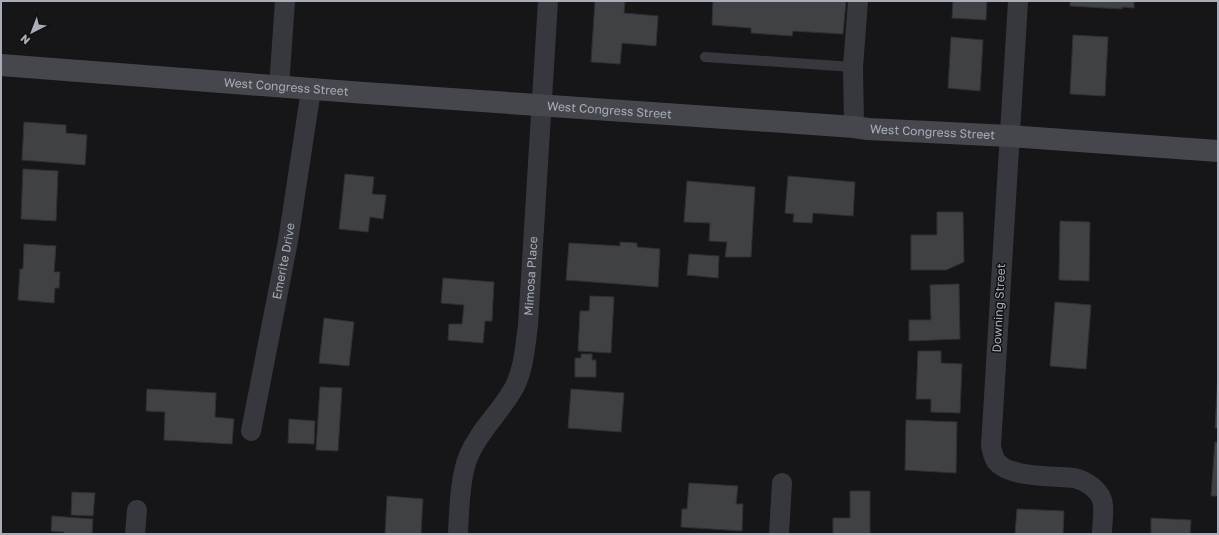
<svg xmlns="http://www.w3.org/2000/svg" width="1219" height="535" font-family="'Golos Text',sans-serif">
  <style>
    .building { fill: #404145; stroke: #303034 }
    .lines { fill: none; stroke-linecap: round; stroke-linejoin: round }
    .lane { stroke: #37383d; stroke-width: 10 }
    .street { stroke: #37383d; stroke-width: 20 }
    .secondary { stroke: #45474d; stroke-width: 22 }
    .labels { text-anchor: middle; stroke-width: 3; stroke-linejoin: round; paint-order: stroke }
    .street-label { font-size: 12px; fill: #a8adb8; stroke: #111113 }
  </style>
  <rect width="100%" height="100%" fill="#161618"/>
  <!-- building -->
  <g class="building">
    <path d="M595 1H625L624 13 658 16 656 46 622 43 620 64 591 62Z"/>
    <path d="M713 1H846L843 34 793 31 792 36 751 33V28L712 25Z"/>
    <path d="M953 1H987L986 20 952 18Z"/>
    <path d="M1070 1H1134V8L1122 7V9L1070 6Z"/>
    <path d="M1073 35 1108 37 1105 96 1070 94Z"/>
    <path d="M951 37 983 40 980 91 948 88Z"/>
    <path d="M24 122 66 125V133L87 135 85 165 22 160Z"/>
    <path d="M23 169 58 171 56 221 21 219Z"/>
    <path d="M345 174 374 177 372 194 386 195 383 219 370 217 368 232 339 229Z"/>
    <path d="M788 176 855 182 853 216 813 213 812 223 793 222 794 214 785 213Z"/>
    <path d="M687 181 755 187 751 257H725L727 242 709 241 710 223 684 222Z"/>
    <path d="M937 212H963L964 262 946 270H911V235H937Z"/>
    <path d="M1060 221 1090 222 1089 281 1059 280Z"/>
    <path d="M620 242 637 243V247L660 249 658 287 566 280 569 243 620 246Z"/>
    <path d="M24 244 56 246 54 272H60L59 288H55L54 303 18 300 20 269H23Z"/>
    <path d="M689 254 719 256 718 278 687 275Z"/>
    <path d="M443 278 494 282 492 321H485L483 343 448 340 449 324H462L464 305 441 303Z"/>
    <path d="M959 284 960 339 909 341V320H931L930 285Z"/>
    <path d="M590 296 614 297 611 353 578 351 580 311H589Z"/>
    <path d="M1055 302 1091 305 1086 369 1050 366Z"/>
    <path d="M324 318 354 322 349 366 319 363Z"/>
    <path d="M918 351H941V363L962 364 960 413 931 412V399H916Z"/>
    <path d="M581 354H592V360H596V377H575V358H581Z"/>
    <path d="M1218 373V428H1215Z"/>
    <path d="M320 387 342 388 338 451 316 450Z"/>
    <path d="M147 389 216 393 215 417 234 419 232 444 164 440 165 412 146 411Z"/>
    <path d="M571 389 624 393 621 432 568 428Z"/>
    <path d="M289 419 315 421 314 444 288 443Z"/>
    <path d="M906 420 957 422 956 473 905 470Z"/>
    <path d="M1215 442H1218V496H1211Z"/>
    <path d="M689 483 738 486 736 504H743L742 531 681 527 682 509H687Z"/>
    <path d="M850 491H870V534H833V518H850Z"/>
    <path d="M72 492 95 493 93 516 71 515Z"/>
    <path d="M387 496 423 499 421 534H385Z"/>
    <path d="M1017 509 1064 511 1063 534H1015Z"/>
    <path d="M52 516 93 519 92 534H64V532L51 531Z"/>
    <path d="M1151 518 1191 520 1190 534H1151Z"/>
  </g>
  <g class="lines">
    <!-- lane -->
    <path class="lane" d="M705 57 853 67"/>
    <!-- street -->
    <g class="street">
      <path d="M1018 1 991 446C992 451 993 456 996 461 1009 478 1053 476 1074 478 1087 481 1102 491 1103 505 1104 514 1102 525 1102 534"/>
      <path d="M279 87 285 1"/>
      <path d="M854 127 853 67 858 1"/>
      <path id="s1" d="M251 431 288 241 311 90"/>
      <path d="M135 534 137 510"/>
      <path id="s2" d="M458 534C459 512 460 475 469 455 480 429 502 411 515 386 524 368 525 346 528 326L548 1"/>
      <path d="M779 534 782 483"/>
    </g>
    <!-- secondary -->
    <path class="secondary" id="s3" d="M1 65C285 88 570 108 854 127L868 129 1009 136 1218 151"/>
  </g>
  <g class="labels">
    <!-- street labels -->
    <g class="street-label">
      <text dy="4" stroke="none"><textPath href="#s3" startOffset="286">West Congress Street</textPath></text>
      <text dy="4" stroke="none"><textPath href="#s3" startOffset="610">West Congress Street</textPath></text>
      <text dy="4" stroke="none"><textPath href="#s3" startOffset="934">West Congress Street</textPath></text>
      <text dy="4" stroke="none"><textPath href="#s1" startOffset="173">Emerite Drive</textPath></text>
      <text dy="4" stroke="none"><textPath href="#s2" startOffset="275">Mimosa Place</textPath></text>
      <text transform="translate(999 308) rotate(-87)" y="4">Downing Street</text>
    </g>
  </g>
  <!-- border -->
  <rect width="1219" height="535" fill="none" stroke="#a8adb8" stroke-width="4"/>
  <!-- north arrow -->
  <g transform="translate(32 32) rotate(222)" stroke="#111113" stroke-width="3" paint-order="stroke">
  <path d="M0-3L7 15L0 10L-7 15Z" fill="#a8adb8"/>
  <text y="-6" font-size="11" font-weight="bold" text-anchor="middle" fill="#a8adb8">N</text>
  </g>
</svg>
